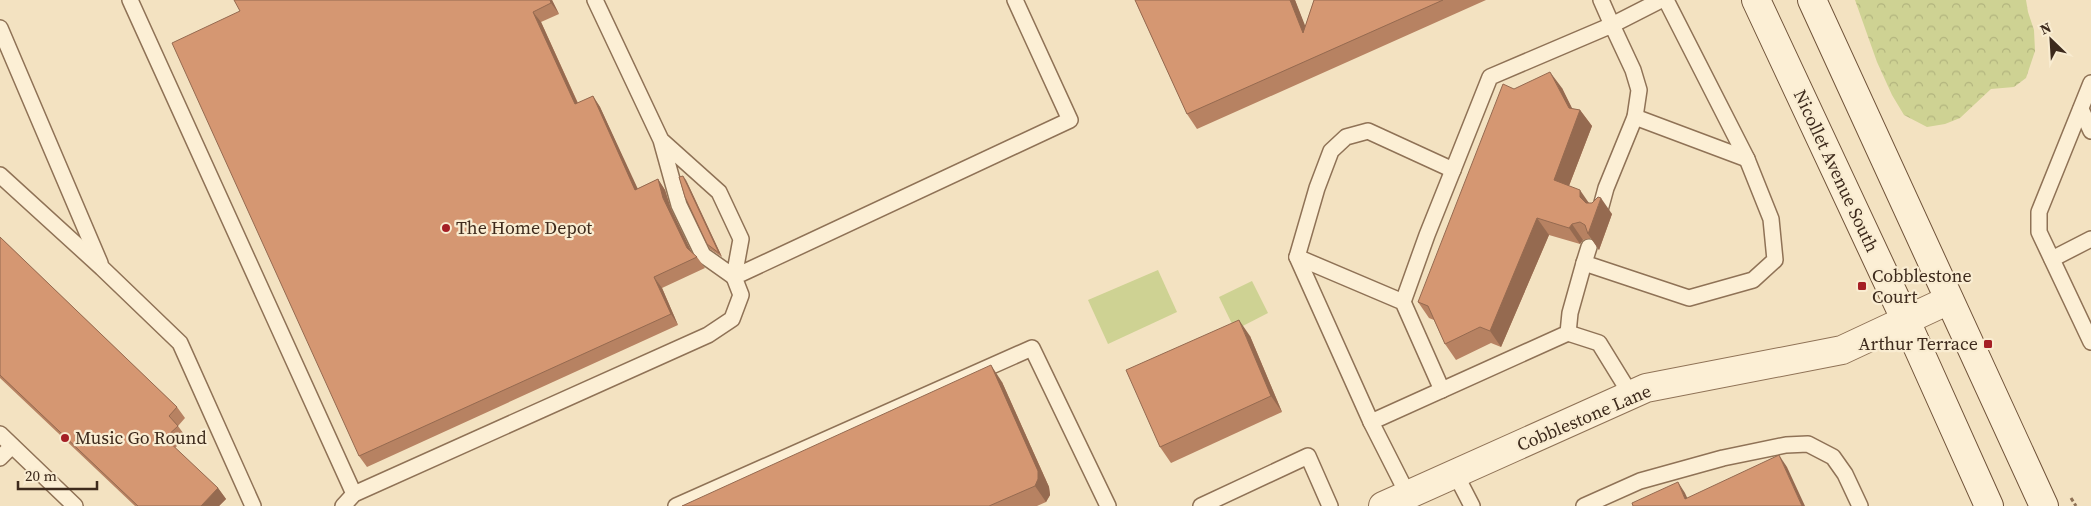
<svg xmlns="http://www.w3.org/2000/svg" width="2091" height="506" font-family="'Source Serif 4',serif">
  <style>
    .green { fill: #ced293 }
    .forest { fill: url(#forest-crowns) }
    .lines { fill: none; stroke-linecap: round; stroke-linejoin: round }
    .lane-casing { stroke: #8f7256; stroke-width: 18 }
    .street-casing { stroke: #8f7256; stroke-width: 30 }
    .secondary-casing { stroke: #705339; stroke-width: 30 }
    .path { stroke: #8f7256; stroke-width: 3; stroke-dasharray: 4 2.5; stroke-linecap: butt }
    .lane { stroke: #fcefd5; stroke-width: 15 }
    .street { stroke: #fcefd5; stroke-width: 28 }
    .secondary { stroke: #fcefd5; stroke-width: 28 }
    .wall { fill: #b78262 }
    .shaded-wall { fill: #956a50 }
    .building { fill: #d59772; stroke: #956a50 }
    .poi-dot { fill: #a51f25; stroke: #f9ecd1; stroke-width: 2 }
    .labels { text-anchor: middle; stroke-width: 4.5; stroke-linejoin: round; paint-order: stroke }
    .street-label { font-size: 18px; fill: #3d2a1c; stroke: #f9ecd1 }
    .poi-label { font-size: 18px; fill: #3d2a1c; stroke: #f9ecd1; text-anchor: start }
  </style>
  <defs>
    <pattern id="forest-crowns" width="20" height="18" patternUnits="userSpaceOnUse" patternTransform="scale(1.25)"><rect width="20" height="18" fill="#ced293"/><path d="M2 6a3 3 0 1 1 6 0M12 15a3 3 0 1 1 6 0" fill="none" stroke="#b2b47e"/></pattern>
  </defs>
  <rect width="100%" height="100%" fill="#f3e2c1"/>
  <!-- green -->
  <g class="green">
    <path d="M1158 270 1177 312 1108 344 1088 300Z"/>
    <path d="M1252 281 1268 313 1235 330 1219 297Z"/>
  </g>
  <!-- forest -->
  <path class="forest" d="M1855 0H2026L2028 12 2034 30 2035 51 2026 78 2014 87 1991 89 1960 118 1945 124 1927 127 1904 115 1892 95 1877 62Z"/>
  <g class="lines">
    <defs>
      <g id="lane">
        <path d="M130 0 354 494"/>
        <path d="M595 0 661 140 719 192 741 239 734 277 703 255 679 205 661 140"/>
        <path d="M1601 0 1612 25 1661 0"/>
        <path d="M0 28 100 263"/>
        <path d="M2091 83 2039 212V232L2091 342"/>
        <path d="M2081 109 2091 131"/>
        <path d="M1635 117 1747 159"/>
        <path d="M0 175 102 268 180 343 253 506"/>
        <path d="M1297 257 1403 302 1442 390"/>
        <path d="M2052 259 2091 239"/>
        <path d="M1584 263 1589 247"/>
        <path d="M1403 302 1427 235 1453 170"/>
        <path d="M1568 333 1599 343 1631 395"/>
        <path d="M1371 422 1297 257 1317 188 1331 151 1346 137 1368 131 1453 170 1490 77 1612 25 1633 70 1639 90 1635 117 1606 188 1600 210"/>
        <path d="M0 434 75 506"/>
        <path d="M0 458 12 446"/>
        <path d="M1456 475 1472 506"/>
        <path d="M1408 495 1371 422 1568 333 1570 313 1584 263 1689 298 1753 280 1775 260 1771 219 1747 159 1666 0"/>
        <path d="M343 506 354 494 708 335 732 319 741 295 734 277 1070 120 1015 0"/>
        <path d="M676 506 1032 348 1108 506"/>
        <path d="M1201 506 1308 456 1330 506"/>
        <path d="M1584 506 1640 481 1723 458 1786 445 1808 444 1833 457 1845 474 1860 506"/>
      </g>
      <path id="street" d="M1383 506 1646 388 1842 350 1949 300"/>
      <g id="secondary">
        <path d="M1756 0 1906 321 1989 506"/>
        <path d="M1812 0 2044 506"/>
      </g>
    </defs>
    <!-- lane casing -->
    <use href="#lane" class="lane-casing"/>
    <!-- street casing -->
    <use href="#street" class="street-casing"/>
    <!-- secondary casing -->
    <use href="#secondary" class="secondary-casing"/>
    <!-- path -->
    <path class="path" d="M2071 498 2076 506"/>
    <!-- lane -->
    <use href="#lane" class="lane"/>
    <!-- street -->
    <use href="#street" class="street"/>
    <!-- secondary -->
    <use href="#secondary" class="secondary"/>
  </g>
  <!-- wall -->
  <g class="wall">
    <path d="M552 0 559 14 541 22 578 103 593 96 600 107 637 189 658 179 665 190 671 209 691 252 697 257 705 268 662 288 678 325 367 467 359 456 240 11Z"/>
    <path d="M1135 0H1295L1305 27 1314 0H1486L1197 129 1187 114Z"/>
    <path d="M1562 88 1572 109 1580 110 1592 126 1569 186 1589 203H1592L1612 214 1599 250 1591 238 1583 240 1580 244 1549 235 1501 347 1491 343 1456 360 1445 344 1434 320 1429 318 1418 302 1514 89Z"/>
    <path d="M686 180 722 257 710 249 707 244Z"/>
    <path d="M0 237 177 407 185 418 178 426 186 437 175 448 218 488 226 499 219 506H135L0 378Z"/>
    <path d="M1250 336 1282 412 1171 463 1160 447Z"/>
    <path d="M1002 382 1049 487 1050 495 1046 502 1037 506H682Z"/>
  </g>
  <!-- shaded-wall -->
  <g class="shaded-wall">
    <path d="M550 0H552L559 14 551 3Z"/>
    <path d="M1290 0H1295L1314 48 1303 33Z"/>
    <path d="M533 12 541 22 583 115 575 104Z"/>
    <path d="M1550 72 1562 88 1577 118 1580 110 1592 126 1565 196 1554 180 1569 108Z"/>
    <path d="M593 96 600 107 643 200 635 190Z"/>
    <path d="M683 176 686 180 722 257 719 253Z"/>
    <path d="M658 179 665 190 671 209 695 259 687 248 663 198Z"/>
    <path d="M1580 190 1591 206V213L1580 197Z"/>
    <path d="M1601 198 1612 214 1599 250 1588 234Z"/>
    <path d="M1537 218 1549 235 1501 347 1490 331Z"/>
    <path d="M1572 224 1583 240 1580 244 1569 228Z"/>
    <path d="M654 277 662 288 678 325 671 314Z"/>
    <path d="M1239 320 1250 336 1282 412 1271 396Z"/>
    <path d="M991 365 1002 382 1049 487 1050 495 1046 502 1035 486Z"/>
    <path d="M1779 455 1787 467 1805 506H1802Z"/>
    <path d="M1678 482 1685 493 1691 506 1685 499Z"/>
    <path d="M218 488 226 499 219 506H201Z"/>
  </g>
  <!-- building -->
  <g class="building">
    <path d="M234 0H550L551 3 533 12 575 104 593 96 635 190 658 179 663 198 687 248 697 257 654 277 671 314 359 456 172 43 240 11Z"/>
    <path d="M1135 0H1290L1303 33 1314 0H1443L1187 114Z"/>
    <path d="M1550 72 1569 108 1580 110 1554 180 1580 190V197L1586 203H1592L1598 197 1601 198 1588 234 1585 225 1580 222 1572 224 1569 228 1537 218 1490 331 1480 327 1445 344 1428 306 1418 302 1503 84 1514 89Z"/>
    <path d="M683 176 719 253 707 244 685 197 679 177Z"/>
    <path d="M0 237 177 407 169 416 178 426 165 438 218 488 201 506H138L0 375Z"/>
    <path d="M1239 320 1271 396 1160 447 1126 370Z"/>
    <path d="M991 365 1038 471V479L1035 486 989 506H682Z"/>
    <path d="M1779 455 1802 506H1633L1632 503 1678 482 1685 499Z"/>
  </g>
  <!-- markers -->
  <g class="poi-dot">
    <circle cx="446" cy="228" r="5"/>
    <rect x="1857" y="281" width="10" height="10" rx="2.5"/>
    <rect x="1983" y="339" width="10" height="10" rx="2.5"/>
    <circle cx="65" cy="438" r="5"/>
  </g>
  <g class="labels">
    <!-- street labels -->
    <g class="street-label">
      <text transform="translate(1836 171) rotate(65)" y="6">Nicollet Avenue South</text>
      <text transform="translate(1584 418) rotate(-23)" y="6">Cobblestone Lane</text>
    </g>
    <!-- poi labels -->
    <g class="poi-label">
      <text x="456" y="234">The Home Depot</text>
      <text x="1872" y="282">Cobblestone<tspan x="1872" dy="21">Court</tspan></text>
      <text x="1978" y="350" text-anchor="end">Arthur Terrace</text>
      <text x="75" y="444">Music Go Round</text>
    </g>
  </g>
  <!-- north arrow -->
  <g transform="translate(2051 40) rotate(335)" stroke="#f9ecd1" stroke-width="4" paint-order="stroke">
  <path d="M0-4L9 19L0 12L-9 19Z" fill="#3d2a1c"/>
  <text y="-8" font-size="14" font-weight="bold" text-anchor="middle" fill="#3d2a1c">N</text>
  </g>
  <!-- scale -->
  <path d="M18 481v8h79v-8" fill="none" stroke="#3d2a1c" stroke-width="2.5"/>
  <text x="25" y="481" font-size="15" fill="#3d2a1c" stroke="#f9ecd1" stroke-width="4" paint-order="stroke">20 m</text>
</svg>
